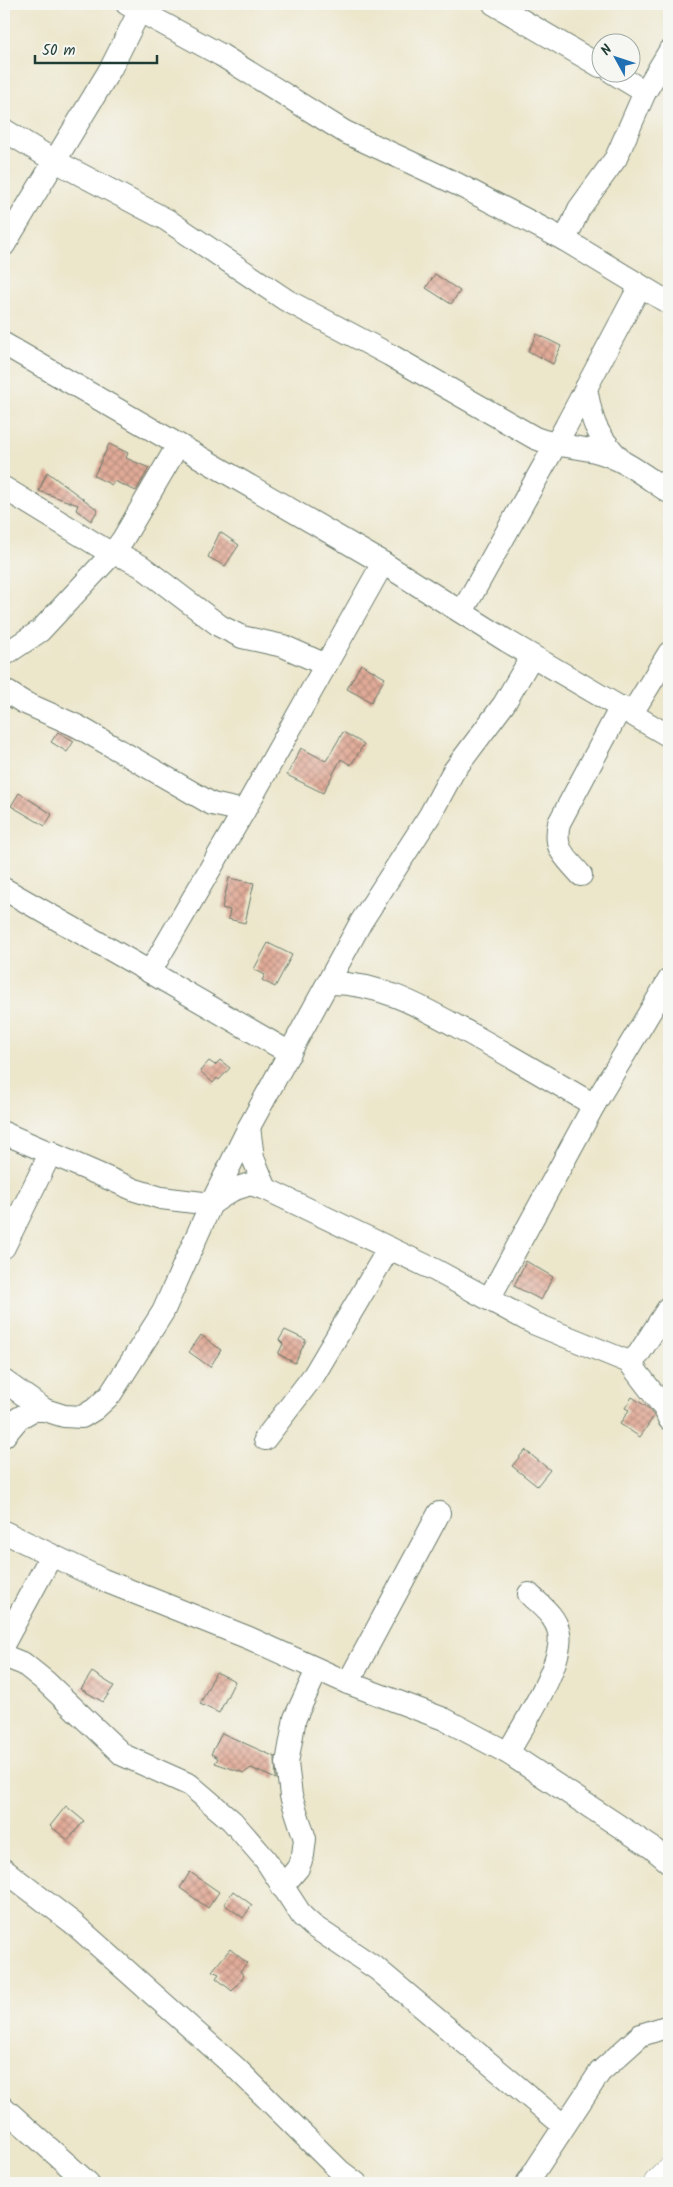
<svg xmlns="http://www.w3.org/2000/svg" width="673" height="2187" font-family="Kalam,sans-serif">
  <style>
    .building { fill: url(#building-cross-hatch) }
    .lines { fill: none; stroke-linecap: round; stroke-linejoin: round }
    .minor-casing { stroke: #677869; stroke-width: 24 }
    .major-casing { stroke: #677869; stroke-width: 29 }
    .minor { stroke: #fff; stroke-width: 22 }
    .major { stroke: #fff; stroke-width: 28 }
  </style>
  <defs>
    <pattern id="building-cross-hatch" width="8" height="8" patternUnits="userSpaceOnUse" patternTransform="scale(1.25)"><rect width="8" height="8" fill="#e1ab98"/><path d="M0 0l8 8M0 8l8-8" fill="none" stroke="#b68c7d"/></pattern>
  </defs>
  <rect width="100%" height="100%" fill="#f6f6f2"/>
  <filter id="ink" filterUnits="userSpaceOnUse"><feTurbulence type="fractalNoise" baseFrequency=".02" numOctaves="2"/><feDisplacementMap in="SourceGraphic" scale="10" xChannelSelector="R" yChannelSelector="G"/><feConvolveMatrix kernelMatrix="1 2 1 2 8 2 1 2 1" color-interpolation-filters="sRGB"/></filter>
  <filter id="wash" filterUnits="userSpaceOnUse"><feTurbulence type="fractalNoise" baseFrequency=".0096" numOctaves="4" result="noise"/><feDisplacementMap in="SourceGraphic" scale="20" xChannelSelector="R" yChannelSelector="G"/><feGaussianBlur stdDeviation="1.12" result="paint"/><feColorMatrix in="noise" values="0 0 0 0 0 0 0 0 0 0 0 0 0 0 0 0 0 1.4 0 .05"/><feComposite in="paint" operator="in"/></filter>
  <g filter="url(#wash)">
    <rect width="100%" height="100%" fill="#ece6cb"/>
    <g id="blocks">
      <!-- building -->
      <g class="building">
        <path d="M435 274 460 291 451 304 426 288Z"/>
        <path d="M537 334 561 346 553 364 528 351Z"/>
        <path d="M109 444 128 453 126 458 149 468 136 491 114 481 112 485 94 476Z"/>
        <path d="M47 472 98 510 91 521 76 510 78 505 39 491Z"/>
        <path d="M220 532 239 545 225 566 208 557Z"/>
        <path d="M361 664 385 678 371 702 347 689Z"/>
        <path d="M58 732 74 741 67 752 51 742Z"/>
        <path d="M343 732 364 744 351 765 341 759 323 793 287 775 301 748 326 761Z"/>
        <path d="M19 793 52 814 45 826 11 806Z"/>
        <path d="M229 878 254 883 245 923 228 919 230 910 222 908Z"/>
        <path d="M268 943 292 955 275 987 262 980 265 975 254 969Z"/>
        <path d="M220 1060 230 1068 219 1080 217 1078 213 1083 200 1071 209 1061 215 1065Z"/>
        <path d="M526 1261 553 1277 541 1300 514 1286Z"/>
        <path d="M285 1330 306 1340 295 1363 278 1354 283 1344 279 1340Z"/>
        <path d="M201 1335 221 1350 210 1367 189 1352Z"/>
        <path d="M632 1397 647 1407 654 1416 640 1437 620 1424 629 1410 625 1408Z"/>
        <path d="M525 1450 550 1470 537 1486 512 1466Z"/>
        <path d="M92 1672 114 1686 103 1702 81 1689Z"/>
        <path d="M216 1672 235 1681 219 1713 200 1704Z"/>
        <path d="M222 1733 275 1757 276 1779 251 1768 244 1773 215 1763 218 1758 211 1754Z"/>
        <path d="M66 1806 84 1821 68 1840 50 1826Z"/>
        <path d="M190 1872 219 1892 208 1908 180 1888Z"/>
        <path d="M233 1891 252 1905 243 1918 224 1904Z"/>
        <path d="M230 1949 247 1963 240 1971 244 1976 232 1991 216 1978 219 1974 212 1971Z"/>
      </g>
    </g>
  </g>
  <g filter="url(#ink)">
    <use href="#blocks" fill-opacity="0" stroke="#677869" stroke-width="1"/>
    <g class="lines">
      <defs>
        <g id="minor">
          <path d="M127 4 221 55 345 132 457 184 565 240 669 303"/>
          <path d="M494 4 600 66"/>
          <path d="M612 72 645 92"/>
          <path d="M4 130 55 161 167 220 286 300 390 355 535 438C555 446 574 446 595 451 623 458 646 477 669 492"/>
          <path d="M565 240 579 209 616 158 645 92 669 52"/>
          <path d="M4 245 111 68 143 4"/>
          <path d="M4 344 383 563 507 641 669 736"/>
          <path d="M586 388C592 422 595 433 619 458"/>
          <path d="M4 488 112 554 126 558 141 566 220 626 242 637 283 646 326 665"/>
          <path d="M462 612 566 426 640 286"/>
          <path d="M4 655 40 631 112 554 123 539 178 445"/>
          <path d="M4 690 23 702 77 726 212 804 244 811"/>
          <path d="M632 713 669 653"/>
          <path d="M581 875C565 856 553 850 559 823L621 707"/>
          <path d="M4 889 150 972"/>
          <path d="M328 983C381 982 425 1009 471 1034 512 1057 553 1081 594 1105"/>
          <path d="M290 1053 150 972 244 811 383 563"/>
          <path d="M249 1127 253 1158 266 1189"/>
          <path d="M4 1133 135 1190 161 1198 211 1204 232 1190 250 1184 266 1189 435 1270 533 1323 629 1362 665 1409 669 1419"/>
          <path d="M4 1247 51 1152"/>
          <path d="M489 1299 594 1105 669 980"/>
          <path d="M629 1362 638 1355 669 1307"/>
          <path d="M4 1381 45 1410"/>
          <path d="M4 1436 19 1418 33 1410H45L64 1416 82 1417 95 1409 110 1395 163 1312 211 1204 249 1127 361 922 430 815 453 772 504 704 532 656"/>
          <path d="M265 1439 314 1375 389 1248"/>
          <path d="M4 1532 103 1580 249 1638 348 1683 444 1719 508 1753 651 1847 669 1862"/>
          <path d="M4 1643 51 1556"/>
          <path d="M4 1656 24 1664 45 1681 123 1755 190 1785 232 1821 265 1859 302 1916 313 1926 377 1969 564 2126"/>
          <path d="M348 1683 439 1513"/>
          <path d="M508 1753C523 1725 565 1662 559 1633 556 1616 540 1605 529 1594"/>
          <path d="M4 1870 73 1923 236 2068 340 2171 356 2183"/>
          <path d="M282 1887 298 1868 303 1855 305 1839 291 1796 287 1763 295 1718 317 1670"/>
          <path d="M4 2108 88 2183"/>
          <path d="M527 2183 600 2072 641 2035 669 2026"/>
        </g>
        <path id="major" d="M658 2183 669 2172"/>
      </defs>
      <!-- minor casing -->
      <use href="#minor" class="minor-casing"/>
      <!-- major casing -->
      <use href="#major" class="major-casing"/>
      <!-- minor -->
      <use href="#minor" class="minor"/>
      <!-- major -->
      <use href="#major" class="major"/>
    </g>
  </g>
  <!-- margin -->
  <rect width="673" height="2187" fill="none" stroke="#f6f6f2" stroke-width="20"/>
  <!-- north arrow -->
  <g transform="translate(616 58) rotate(310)"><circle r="24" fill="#f6f6f2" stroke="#a0aca6"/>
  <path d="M0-4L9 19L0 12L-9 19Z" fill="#1f6fb2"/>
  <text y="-8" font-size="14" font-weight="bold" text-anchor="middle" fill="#1f3d34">N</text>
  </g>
  <!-- scale -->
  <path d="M35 55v8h122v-8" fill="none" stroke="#1f3d34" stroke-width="2.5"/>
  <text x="42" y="55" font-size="15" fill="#1f3d34" stroke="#f6f6f2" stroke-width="4" paint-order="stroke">50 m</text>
</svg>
